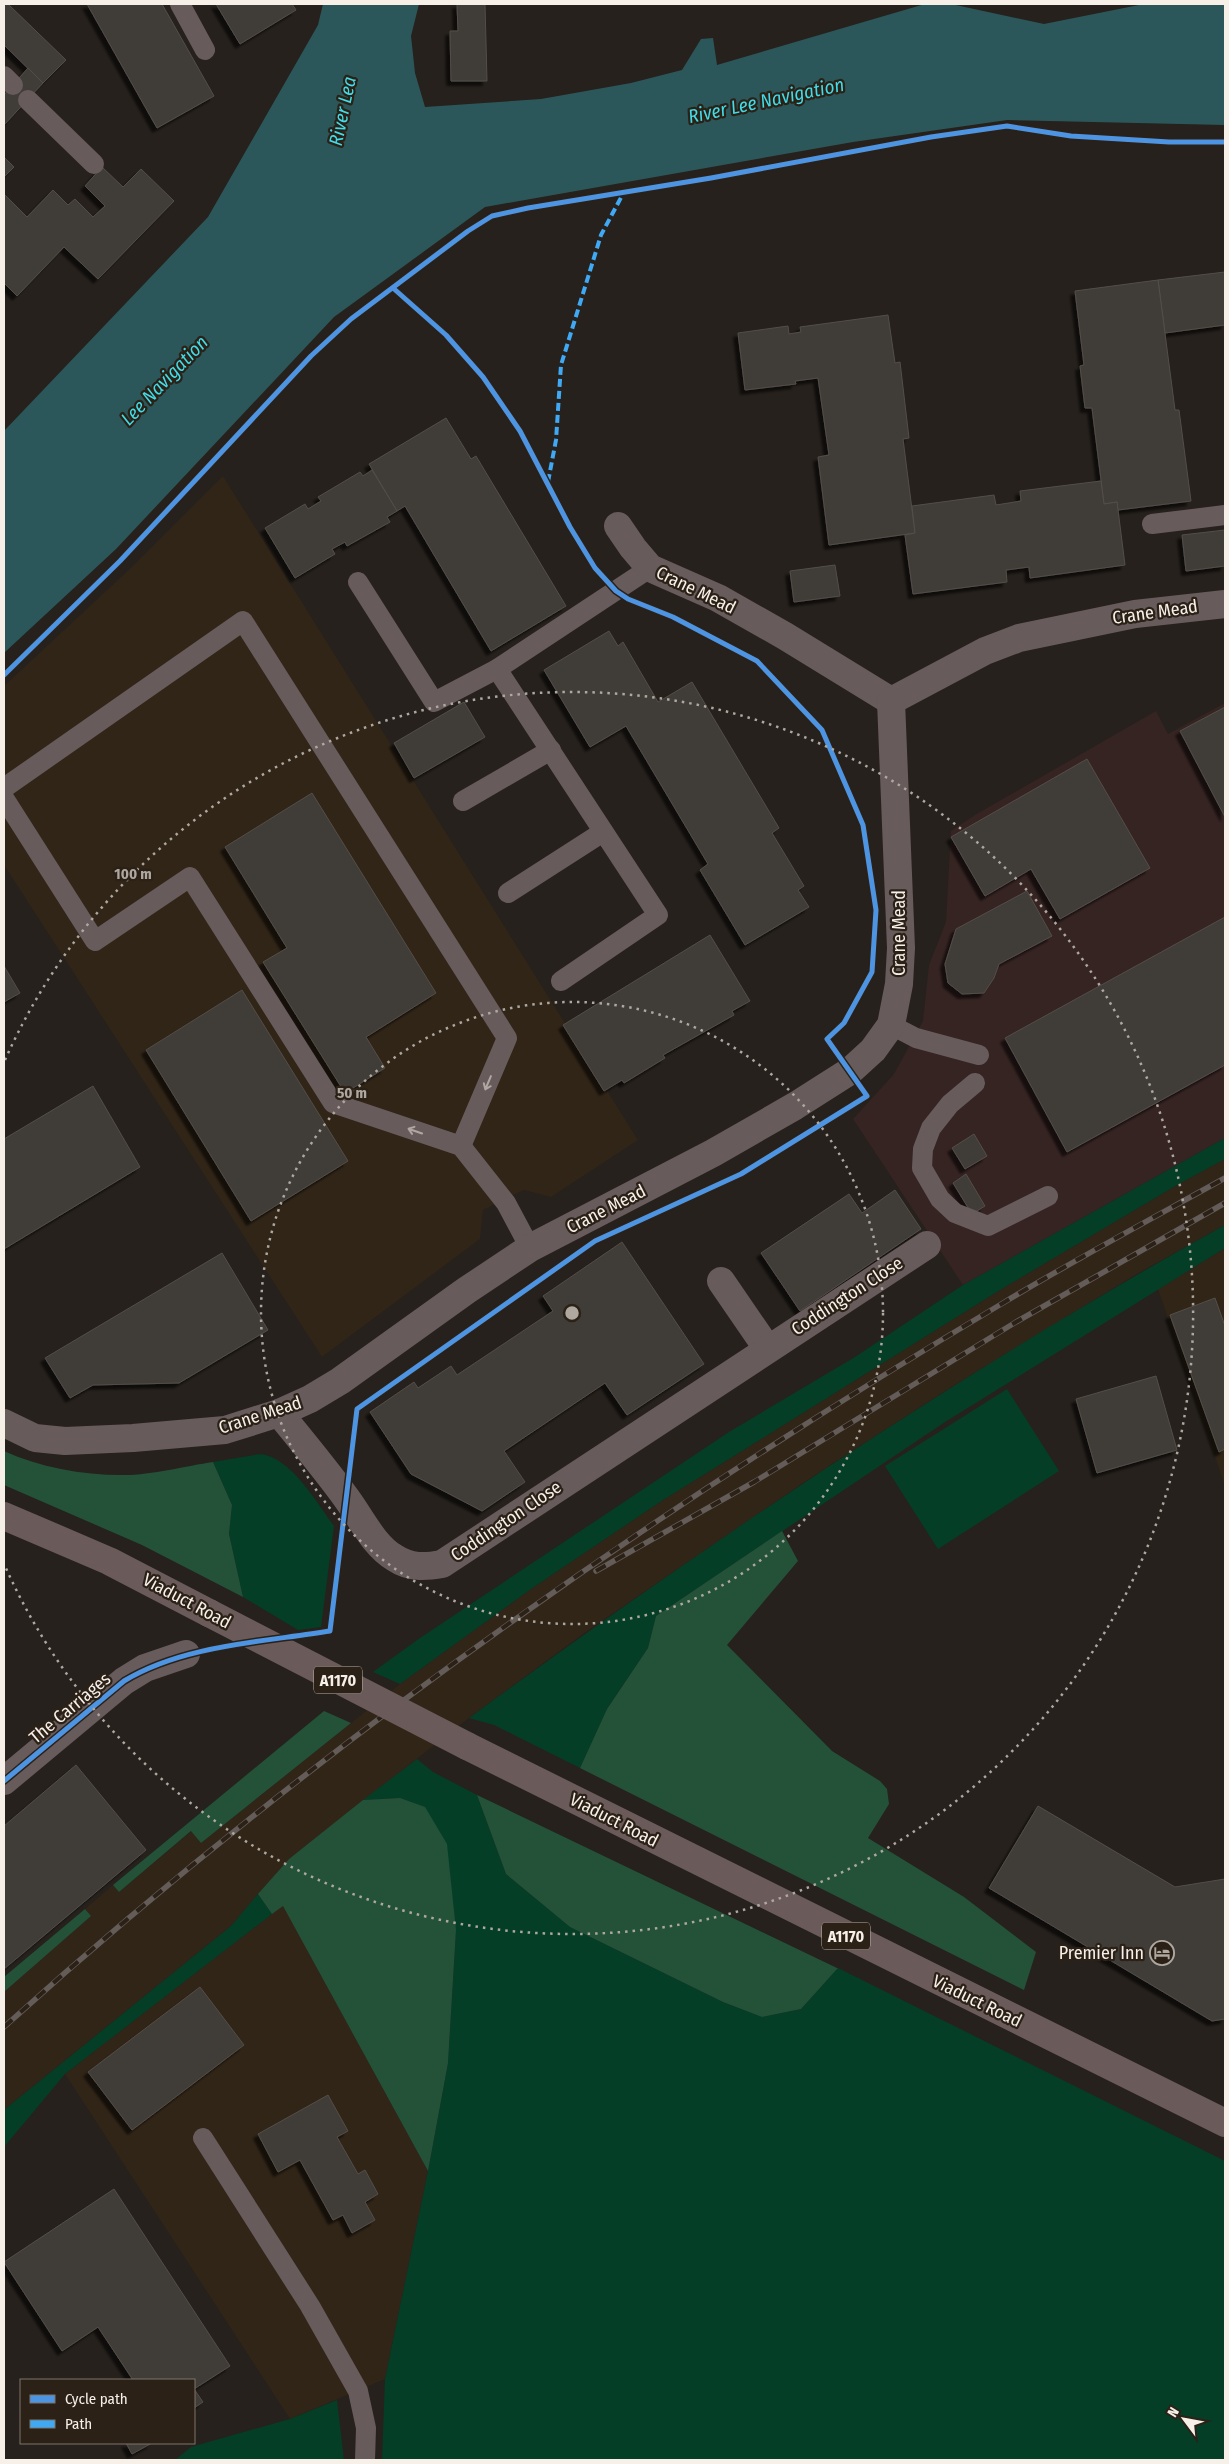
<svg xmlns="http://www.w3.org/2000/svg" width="1229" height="2464" font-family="'Fira Sans Condensed',sans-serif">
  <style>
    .commercial { fill: #362422 }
    .built { fill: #312517 }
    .green { fill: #053e26 }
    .forest { fill: #235239 }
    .water { fill: #2c575a }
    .building { fill: #403c37; stroke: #534e48; filter: url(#shadow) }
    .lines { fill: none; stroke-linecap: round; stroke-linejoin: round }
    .lane { stroke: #685b5c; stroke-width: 20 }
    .street { stroke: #685b5c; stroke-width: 28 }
    .primary { stroke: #6a5b5a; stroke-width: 28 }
    .rail-casing { stroke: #645c59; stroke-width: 5.5 }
    .rail { stroke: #2b2117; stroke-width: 4; stroke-dasharray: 11; stroke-linecap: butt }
    .primary-bridge { stroke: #6a5b5a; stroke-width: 28 }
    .quiet { stroke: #3fa9f5; stroke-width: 4; stroke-dasharray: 8 4; stroke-linecap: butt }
    .cycleway-casing { stroke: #2b2117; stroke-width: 8 }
    .cycleway { stroke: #4d94e3; stroke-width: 5 }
    .oneway { stroke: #b0a6a2 }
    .ring { fill: none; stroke: #aea8a1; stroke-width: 2.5; stroke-dasharray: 2.5 5 }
    .labels { text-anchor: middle; stroke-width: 4.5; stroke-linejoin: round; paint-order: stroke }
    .shield { fill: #2b2117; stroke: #bab2aa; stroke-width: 1 }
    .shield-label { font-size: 16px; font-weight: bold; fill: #f7f0e9 }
    .street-label { font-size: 18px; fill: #f7f0e9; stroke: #2b2117 }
    .poi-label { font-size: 18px; fill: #f7f0e9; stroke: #2b2117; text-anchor: end }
    .water-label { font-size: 19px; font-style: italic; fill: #3fdde9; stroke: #2b2117 }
    .centre { fill: #aea8a1; stroke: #2b2117; stroke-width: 2.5 }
    .ring-label { font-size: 15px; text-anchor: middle; font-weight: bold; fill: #aea8a1; stroke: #2b2117; stroke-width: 4.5; stroke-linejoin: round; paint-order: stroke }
  </style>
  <defs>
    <filter id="shadow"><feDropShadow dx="-4.5" dy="4.5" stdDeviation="1" flood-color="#0009"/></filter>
  </defs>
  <rect width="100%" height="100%" fill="#26211c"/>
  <!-- commercial -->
  <path class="commercial" d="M1225 703V1138L963 1285 853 1119 894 1074 923 1021 929 965 946 922 951 831 975 815 1156 711 1168 734Z"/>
  <!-- built -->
  <g class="built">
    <path d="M223 476 638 1140 551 1197 524 1190 483 1210 480 1239 322 1357 4 865V686L135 564Z"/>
    <path d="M1225 1159V1225L1135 1275 945 1391 809 1479 583 1634 469 1718 289 1859 231 1926 4 2110V1992L91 1916 85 1909 113 1885 119 1892 192 1831 201 1843 400 1684 531 1589 660 1502 1000 1290 1177 1185Z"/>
    <path d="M1225 1248V1486L1158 1289Z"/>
    <path d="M283 1905 428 2171 385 2379 290 2419 65 2074Z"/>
  </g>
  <!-- green -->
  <g class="green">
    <path d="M1225 1138V1159L1177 1185 1000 1290 660 1502 531 1589 400 1684 373 1672 420 1638 729 1432 855 1357 963 1285Z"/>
    <path d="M1225 1225V1248L945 1422 656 1616 648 1648 607 1709 580 1768 494 1725 469 1718C712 1540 962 1371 1225 1225Z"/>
    <path d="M1007 1389 1059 1471 938 1549 885 1466Z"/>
    <path d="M260 1454C291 1457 316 1502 334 1526L321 1627 298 1630 243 1597 229 1534 232 1505 213 1462Z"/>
    <path d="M417 1759 433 1772 477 1795 506 1874 570 1927 723 2002 762 2017 801 2009 838 1968 1225 2161V2460H382L385 2379 428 2171 448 2063 456 1930 400 1798 363 1800Z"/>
    <path d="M258 1894 272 1914 65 2074 4 2147V2110L231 1926Z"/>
    <path d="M337 2400 344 2460H175L191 2447 290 2419Z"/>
  </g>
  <!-- forest -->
  <g class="forest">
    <path d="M4 1451C39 1467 82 1475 121 1475 147 1476 186 1466 213 1462L232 1505 229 1534 243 1597 142 1545 4 1485Z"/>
    <path d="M782 1531 798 1561 727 1645 832 1751 880 1781 887 1789 889 1804 868 1838 964 1897 1036 1952 1024 1990 580 1768 607 1709 648 1648 656 1616Z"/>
    <path d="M324 1711 351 1723 201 1843 191 1831 119 1892 113 1885Z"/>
    <path d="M477 1795 837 1968H838L801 2009 762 2017 723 2002 570 1927 506 1874Z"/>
    <path d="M400 1798 425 1807 447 1844 456 1930 448 2063 428 2171 283 1906 272 1914 258 1894 289 1859 363 1800Z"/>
    <path d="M85 1909 91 1916 4 1992V1977Z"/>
  </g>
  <!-- water -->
  <path class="water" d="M323 4H419L411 36 415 73 425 107 541 99 631 83 682 70 701 39 713 38 717 65 925 4H951L1044 24 1144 4H1225V125L1007 120 853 142 485 207 334 317 116 549 4 653V431L208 217 318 25Z"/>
  <!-- building -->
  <g class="building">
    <path d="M4 4H8L66 60 43 83 4 45Z"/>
    <path d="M87 4H162L214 96 157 128Z"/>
    <path d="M216 4H292L296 10 240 44Z"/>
    <path d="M457 4H485L487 81H451L450 31H458Z"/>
    <path d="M28 68 43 83 4 125V95Z"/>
    <path d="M4 157 14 167 4 177Z"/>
    <path d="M102 167 123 187 141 169 174 201 98 279 64 247 17 296 4 283V194L27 217 53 190 68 205 75 199 93 217 105 206 85 186Z"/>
    <path d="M1225 272V325L1165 333 1158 280Z"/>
    <path d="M1158 280 1175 410H1179L1191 501 1118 510 1117 502 1104 504 1092 408H1085L1080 366 1084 365 1075 291Z"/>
    <path d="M888 315 895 363 900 362 909 438 903 439 915 533 829 545 818 457 829 455 818 378 795 381 796 384 745 390 738 333 788 326 789 334 801 332 800 327Z"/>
    <path d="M446 418 471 459 476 456 566 606 491 651 405 506 397 511 369 464Z"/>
    <path d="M372 470 397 511 387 517 390 522 347 546 345 542 332 549 335 554 295 578 265 528 305 504 308 509 321 501 318 497 360 472 363 476Z"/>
    <path d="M1101 481 1104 504 1117 502 1125 565 1030 578 1029 567 1006 570 1007 582 913 594 905 535 915 533 912 506 994 495 996 505 1021 501 1020 491Z"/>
    <path d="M1225 530V566L1186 571 1182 535Z"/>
    <path d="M835 565 840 596 794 602 790 571Z"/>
    <path d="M609 631 618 646 623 642 658 702 692 682 779 828 772 833 804 886 798 890 809 907 745 945 700 870 708 864 626 726 590 747 544 670Z"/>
    <path d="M464 702 485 737 414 778 394 743Z"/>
    <path d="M1225 707V817L1180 731Z"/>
    <path d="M1087 759 1150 868 1060 919 1031 869 985 896 951 837Z"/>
    <path d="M312 793 436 993 366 1037 385 1068 345 1093 263 962 287 948 225 847Z"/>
    <path d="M1027 891 1052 936 999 964 994 978 984 993 962 994 948 983 945 964 956 929Z"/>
    <path d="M1225 917V1065L1067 1152 1005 1038Z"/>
    <path d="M710 935 750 1001 732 1011 734 1015 663 1055 665 1058 624 1083 622 1080 604 1091 563 1025Z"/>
    <path d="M4 966 20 993 4 1002Z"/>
    <path d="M242 990 348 1161 251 1221 146 1050Z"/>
    <path d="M93 1086 140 1167 4 1249V1139Z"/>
    <path d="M974 1134 987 1156 965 1169 952 1148Z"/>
    <path d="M966 1174 985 1206 972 1214 953 1183Z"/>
    <path d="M895 1190 921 1229 800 1311 761 1253 849 1194 862 1213Z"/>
    <path d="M622 1242 704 1364 627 1415 605 1383 504 1451 525 1482 482 1511 411 1474 370 1412 414 1382 418 1388 451 1366 457 1375 553 1311 543 1296Z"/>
    <path d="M222 1253 268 1330 179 1383 93 1385 70 1398 45 1358Z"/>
    <path d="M1215 1298 1225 1326V1449L1219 1452 1170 1315Z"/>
    <path d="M1156 1376 1177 1450 1097 1473 1076 1399Z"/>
    <path d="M76 1765 146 1850 4 1969V1826Z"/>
    <path d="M1038 1806 1175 1887 1225 1879V2019L1212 2021 989 1888Z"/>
    <path d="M200 1987 244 2045 132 2130 88 2072Z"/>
    <path d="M328 2095 348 2131 337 2137 358 2174 365 2170 378 2194 365 2202 375 2220 352 2233 343 2215 333 2220 300 2160 278 2172 258 2134Z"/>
    <path d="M114 2189 230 2366 194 2389 203 2402 194 2408V2380H133L98 2327 62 2351 4 2262Z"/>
    <path d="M126 2443H152L132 2454Z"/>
  </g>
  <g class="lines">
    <!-- lane -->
    <g class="lane">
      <path d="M180 4 205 50"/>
      <path d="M4 76 13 85"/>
      <path d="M28 100 94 164"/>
      <path d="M1152 524 1225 515"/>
      <path d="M358 582 434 702 497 669"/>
      <path d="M4 788 243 621 507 1038 461 1146"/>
      <path d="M4 798 95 941 190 877 333 1103 461 1146 506 1203 530 1248"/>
      <path d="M463 801 551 750"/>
      <path d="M508 893 603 832"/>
      <path d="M561 981 658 915 497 669 650 568"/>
      <path d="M891 1025 916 1038 979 1055"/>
      <path d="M975 1083 950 1104 931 1128 923 1149 922 1168 940 1199 955 1213 988 1226 1048 1196"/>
      <path d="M203 2138 310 2306 358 2391 366 2428 365 2460"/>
    </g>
    <!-- street -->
    <g class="street">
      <path d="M618 526 633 548 650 568 718 598 785 636 891 701"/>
      <path d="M891 701 985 651 1019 638 1135 614 1225 604"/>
      <path d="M721 1281 767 1348"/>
      <path d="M279 1413C302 1441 326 1470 347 1499 361 1518 374 1546 395 1558 410 1568 425 1567 442 1564L927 1245"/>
      <path d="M4 1423 35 1438 65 1441 133 1438 225 1430 279 1413 310 1399 340 1381 467 1290 530 1248 713 1153 795 1106 850 1071 873 1050 891 1025 899 984 901 948 891 701"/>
      <path d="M4 1781 124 1681 145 1668 186 1654"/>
    </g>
    <!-- primary -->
    <g class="primary">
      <path d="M4 1516 109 1561 209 1613"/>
      <path d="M467 1746 1225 2123"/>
    </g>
    <defs>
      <g id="rail">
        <path d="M596 1571 754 1482 1016 1322 1225 1203"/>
        <path d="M4 2027C310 1751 649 1513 1003 1303 1076 1259 1151 1219 1225 1178"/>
      </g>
    </defs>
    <!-- rail casing -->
    <use href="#rail" class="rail-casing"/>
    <!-- rail -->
    <use href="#rail" class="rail"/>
    <!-- primary-bridge -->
    <path class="primary-bridge" d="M209 1613 467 1746"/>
    <!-- quiet -->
    <path class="quiet" d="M548 482 556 440 561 365 601 235 624 192"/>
    <defs>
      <g id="cycleway">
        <path d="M4 675 120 561 311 356 351 319 468 231 492 216 528 208 711 178 931 137 1007 126 1071 136 1169 142H1225"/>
        <path d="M4 1781 124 1681C183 1645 263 1642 330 1631L357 1409 595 1241 741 1174 867 1096 827 1039 844 1023 872 972 876 910 863 825 822 730 757 661 673 617 628 599 616 591 595 568 570 527 520 431 483 377 446 335 393 288"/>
      </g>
    </defs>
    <!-- cycleway casing -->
    <use href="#cycleway" class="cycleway-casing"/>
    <!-- cycleway -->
    <use href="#cycleway" class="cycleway"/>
  </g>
  <!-- one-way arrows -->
  <defs><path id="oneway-shaft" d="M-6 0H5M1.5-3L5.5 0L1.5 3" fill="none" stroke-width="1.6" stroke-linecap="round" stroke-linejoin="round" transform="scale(1.25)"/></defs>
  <g class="oneway">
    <use href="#oneway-shaft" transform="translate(488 1083) rotate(113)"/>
    <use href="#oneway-shaft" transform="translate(415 1131) rotate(-161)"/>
  </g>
  <!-- distance rings -->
  <g class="ring">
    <circle cx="572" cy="1313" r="311"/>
    <path d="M5 1060A621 621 0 1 1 5 1566"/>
  </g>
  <!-- icons -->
  <defs>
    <symbol id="hotel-ring" viewBox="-11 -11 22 22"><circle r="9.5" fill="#2b2117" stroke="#aea8a1" stroke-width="1.5"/><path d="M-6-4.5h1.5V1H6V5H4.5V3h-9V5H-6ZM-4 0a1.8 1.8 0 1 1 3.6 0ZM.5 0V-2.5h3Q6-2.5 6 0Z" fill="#aea8a1"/></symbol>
  </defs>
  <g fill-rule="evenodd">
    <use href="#hotel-ring" x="1148" y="1939" width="28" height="28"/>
  </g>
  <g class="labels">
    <!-- shield labels -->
    <g class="shield">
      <rect x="314" y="1666.5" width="48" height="27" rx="4"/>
      <rect x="822" y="1922.5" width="48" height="27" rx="4"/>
    </g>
    <g class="shield-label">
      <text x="338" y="1686">A1170</text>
      <text x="846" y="1942">A1170</text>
    </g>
    <!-- street labels -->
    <g class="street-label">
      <text transform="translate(696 590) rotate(26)" y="6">Crane Mead</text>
      <text transform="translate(1155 612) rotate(-8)" y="6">Crane Mead</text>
      <text transform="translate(899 933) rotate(-90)" y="6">Crane Mead</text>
      <text transform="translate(606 1209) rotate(-27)" y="6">Crane Mead</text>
      <text transform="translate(847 1296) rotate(-33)" y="6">Coddington Close</text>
      <text transform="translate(260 1415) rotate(-18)" y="6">Crane Mead</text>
      <text transform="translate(506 1521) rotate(-34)" y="6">Coddington Close</text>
      <text transform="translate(187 1601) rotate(28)" y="6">Viaduct Road</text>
      <text transform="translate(70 1708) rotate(-40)" y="6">The Carriages</text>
      <text transform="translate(614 1820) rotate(27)" y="6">Viaduct Road</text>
      <text transform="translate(977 2001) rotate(26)" y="6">Viaduct Road</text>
    </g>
    <!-- poi labels -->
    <g class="poi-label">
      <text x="1144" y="1959">Premier Inn</text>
    </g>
    <!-- water labels -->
    <g class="water-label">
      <text transform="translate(766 100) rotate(-12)" y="7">River Lee Navigation</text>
      <text transform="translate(342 111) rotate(-78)" y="7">River Lea</text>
      <text transform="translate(164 380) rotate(-46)" y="7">Lee Navigation</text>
    </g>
  </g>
  <circle cx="572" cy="1313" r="8" class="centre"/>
  <g class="ring-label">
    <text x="133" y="879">100 m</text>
    <text x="352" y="1098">50 m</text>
  </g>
  <!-- border -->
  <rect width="1229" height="2464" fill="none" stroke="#f7f0e9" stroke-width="10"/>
  <!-- legend -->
  <rect x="20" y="2379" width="175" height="65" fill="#2b2117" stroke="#7d746b"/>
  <rect x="30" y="2395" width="25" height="8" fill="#4d94e3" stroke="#7d746b"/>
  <text x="65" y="2404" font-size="15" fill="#f7f0e9">Cycle path</text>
  <rect x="30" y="2420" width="25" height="8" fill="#3fa9f5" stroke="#7d746b"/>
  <text x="65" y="2429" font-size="15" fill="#f7f0e9">Path</text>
  <!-- north arrow -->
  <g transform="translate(1184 2419) rotate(302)" stroke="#2b2117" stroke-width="4" paint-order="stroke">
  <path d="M0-4L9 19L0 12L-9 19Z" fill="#f7f0e9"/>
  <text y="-8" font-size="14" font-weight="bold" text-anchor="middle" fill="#f7f0e9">N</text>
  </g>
</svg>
